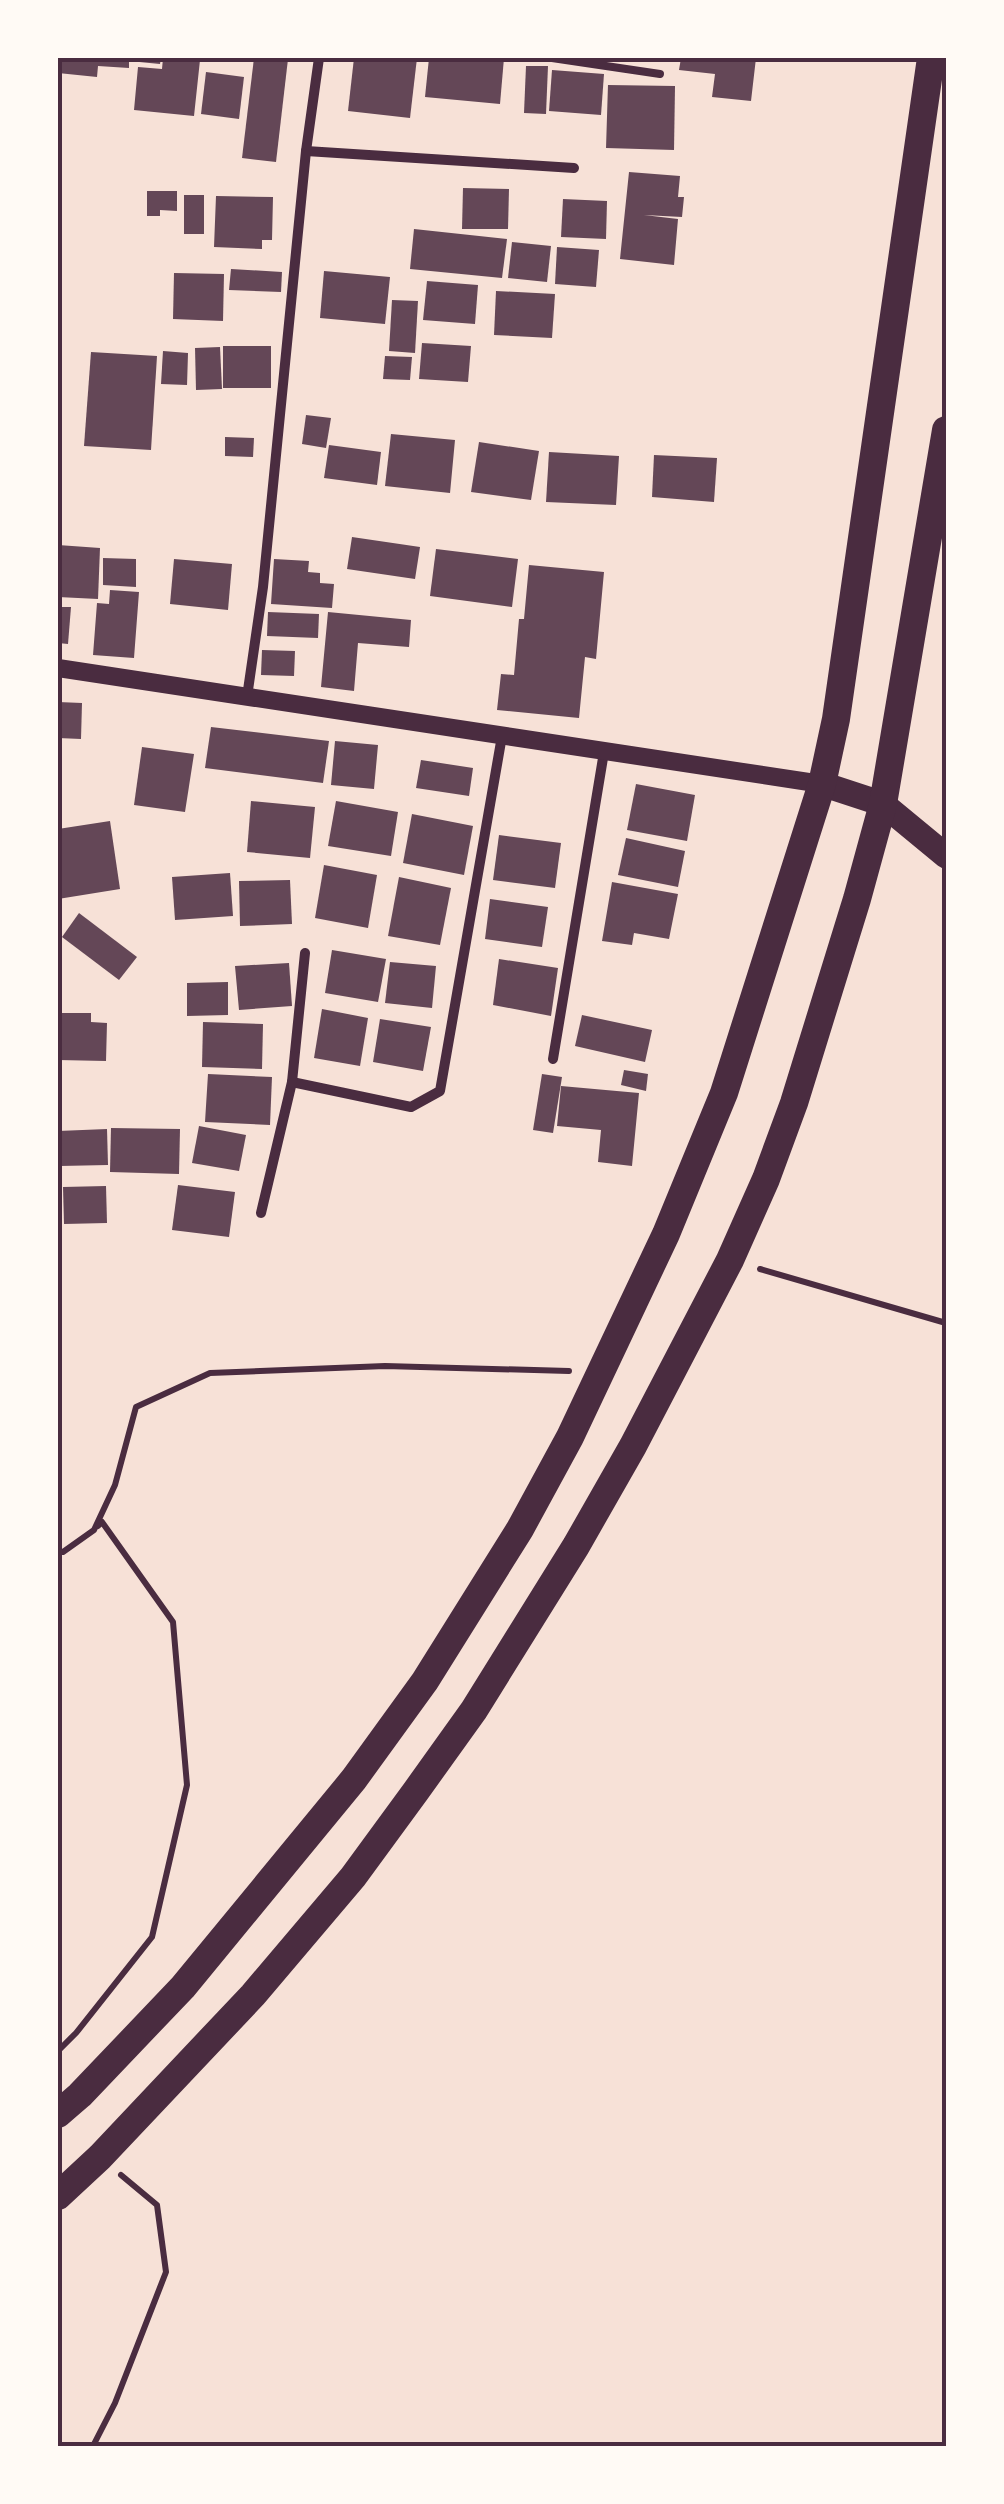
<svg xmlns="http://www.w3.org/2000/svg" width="1004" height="2504" font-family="Literata,serif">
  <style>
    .building { fill: #644757 }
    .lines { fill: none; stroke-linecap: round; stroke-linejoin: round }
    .path { stroke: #4a2c40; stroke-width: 6 }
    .service { stroke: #4a2c40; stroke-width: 8 }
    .minor { stroke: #4a2c40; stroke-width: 10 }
    .tertiary { stroke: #4a2c40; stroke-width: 18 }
    .primary { stroke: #4a2c40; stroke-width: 25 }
    .trunk { stroke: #4a2c40; stroke-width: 28 }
    .neatline { fill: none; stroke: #4a2c40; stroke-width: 4 }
  </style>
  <rect width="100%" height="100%" fill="#f7e1d7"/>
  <!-- building -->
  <g class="building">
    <path d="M58 58H161L160 64 129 61V68L98 66 97 77 58 73Z"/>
    <path d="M163 58 200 60 194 116 134 110 138 67 162 69Z"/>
    <path d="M254 58 288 59 276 162 242 158Z"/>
    <path d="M354 58H417L410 118 348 111Z"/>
    <path d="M429 58H504L500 104 425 97Z"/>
    <path d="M681 58H756L751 101 712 97 715 74 679 70Z"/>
    <path d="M526 66H548L546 114 524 113Z"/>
    <path d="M552 70 604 74 601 115 549 111Z"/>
    <path d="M206 72 244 77 239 119 201 114Z"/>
    <path d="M608 85 675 86 674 150 606 148Z"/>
    <path d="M629 172 680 176 678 197H684L682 217 644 215 678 219 674 265 620 259Z"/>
    <path d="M463 188 509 189 508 229H462Z"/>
    <path d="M147 191H177V211L160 210V216H147Z"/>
    <rect x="184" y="195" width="20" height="39"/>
    <path d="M216 196 273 197 272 240H262V249L214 247Z"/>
    <path d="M563 199 607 201 606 239 561 237Z"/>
    <path d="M414 229 507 239 502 278 410 269Z"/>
    <path d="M512 242 551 246 547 282 508 278Z"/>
    <path d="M557 247 599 250 596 287 555 284Z"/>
    <path d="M231 269 282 272 281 292 229 290Z"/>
    <path d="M324 271 390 277 385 324 320 318Z"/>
    <path d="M174 273 224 274 223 321 173 319Z"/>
    <path d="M427 281 478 285 475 324 423 320Z"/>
    <path d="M496 291 555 294 552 338 494 335Z"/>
    <path d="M392 300 418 301 415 353 389 351Z"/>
    <path d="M422 343 471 346 468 382 419 379Z"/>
    <rect x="223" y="346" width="48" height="42"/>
    <path d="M220 347 222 389 196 390 195 348Z"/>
    <path d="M163 351 188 353 187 385 161 384Z"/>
    <path d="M91 352 157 356 151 450 84 446Z"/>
    <path d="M385 356 412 357 410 380 383 379Z"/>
    <path d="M306 415 331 418 326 448 302 444Z"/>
    <path d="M391 434 455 440 450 493 385 486Z"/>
    <path d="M225 437 254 438 253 457 225 456Z"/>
    <path d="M479 442 539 451 531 500 471 492Z"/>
    <path d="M329 445 381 452 377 485 324 478Z"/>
    <path d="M549 452 619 456 616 505 546 502Z"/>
    <path d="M654 455 717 458 714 502 652 497Z"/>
    <path d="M352 537 420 547 415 579 347 569Z"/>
    <path d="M58 545 100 548 98 599 58 597Z"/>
    <path d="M436 549 518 559 512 607 430 596Z"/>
    <path d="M103 558 136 559V587L103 585Z"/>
    <path d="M174 559 232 564 228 610 170 604Z"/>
    <path d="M274 559 309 561 308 572 320 573V583L334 584 332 608 271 604Z"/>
    <path d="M529 565 604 572 596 659 585 657 579 718 497 710 501 674 514 675 519 619H524Z"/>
    <path d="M110 590 139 592 134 658 93 655 97 603 109 604Z"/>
    <path d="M58 607H71L68 644 58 643Z"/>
    <path d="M268 612 319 614 318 638 267 636Z"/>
    <path d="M328 612 411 620 409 647 358 643 354 691 321 687Z"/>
    <path d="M262 650 295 651 294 676 261 675Z"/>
    <path d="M58 702 82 703 81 739 58 738Z"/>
    <path d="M211 727 329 741 323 783 205 768Z"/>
    <path d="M335 741 378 745 374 789 331 785Z"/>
    <path d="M142 747 194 754 185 812 134 805Z"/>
    <path d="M421 760 473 768 469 796 416 788Z"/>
    <path d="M636 784 695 795 687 841 627 830Z"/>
    <path d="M251 801 315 807 310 858 247 852Z"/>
    <path d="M336 801 398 812 391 856 328 846Z"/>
    <path d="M412 814 473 826 464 875 403 863Z"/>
    <path d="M110 821 120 889 58 899V829Z"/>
    <path d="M499 835 561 843 555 888 493 880Z"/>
    <path d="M626 838 685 851 678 887 618 875Z"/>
    <path d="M324 865 377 875 368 928 315 918Z"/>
    <path d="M230 873 233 916 175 920 172 877Z"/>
    <path d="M399 877 451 888 440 945 388 936Z"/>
    <path d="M290 880 292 924 240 926 239 881Z"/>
    <path d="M612 882 678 894 669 939 634 933 632 945 602 941Z"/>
    <path d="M490 899 548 907 542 947 485 939Z"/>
    <path d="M79 913 137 957 119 980 62 937Z"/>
    <path d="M332 950 386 959 378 1002 325 993Z"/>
    <path d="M499 959 558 968 551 1016 493 1005Z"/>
    <path d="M390 962 436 966 432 1008 385 1003Z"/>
    <path d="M289 963 292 1006 239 1010 235 966Z"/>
    <path d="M228 982V1015L187 1016V983Z"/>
    <path d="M322 1009 368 1018 360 1066 314 1058Z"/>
    <path d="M58 1013H91V1022L107 1023 106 1061 58 1060Z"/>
    <path d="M582 1015 652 1030 645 1062 575 1046Z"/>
    <path d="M380 1019 431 1027 423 1071 373 1062Z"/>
    <path d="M203 1022 263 1024 262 1069 202 1067Z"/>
    <path d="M624 1070 648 1074 646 1091 621 1085Z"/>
    <path d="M208 1074 272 1077 270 1125 205 1122Z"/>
    <path d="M542 1074 562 1077 553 1133 533 1130Z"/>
    <path d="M561 1086 639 1093 632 1166 598 1162 601 1130 557 1126Z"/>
    <path d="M199 1126 246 1135 239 1171 192 1163Z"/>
    <path d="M111 1128 180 1129 179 1174 110 1172Z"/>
    <path d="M107 1129 108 1165 60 1166 58 1131Z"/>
    <path d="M178 1185 235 1192 229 1237 172 1230Z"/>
    <path d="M106 1186 107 1223 64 1224 63 1187Z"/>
  </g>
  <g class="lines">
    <!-- path -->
    <g class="path">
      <path d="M760 1269 946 1323"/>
      <path d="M58 1551 63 1552 94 1530 115 1485 136 1407 210 1373 385 1366 569 1371"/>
      <path d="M58 2051 76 2033 152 1937 187 1785 173 1622 102 1522 98 1526"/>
      <path d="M93 2446 115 2403 166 2272 157 2205 121 2175"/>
    </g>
    <!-- service -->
    <path class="service" d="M552 58 660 74"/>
    <!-- minor -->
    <g class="minor">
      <path d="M306 151 574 168"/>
      <path d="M247 697 263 587 306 151 319 58"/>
      <path d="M553 1059 604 752"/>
      <path d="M292 1082 411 1107 440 1091 502 736"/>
      <path d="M261 1213 292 1082 305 953"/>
    </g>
    <!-- tertiary -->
    <path class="tertiary" d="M58 668 822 784"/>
    <!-- primary -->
    <path class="primary" d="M822 784 883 804 946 856"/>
    <!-- trunk -->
    <g class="trunk">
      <path d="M58 2114 80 2095 183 1987 354 1779 425 1681 520 1529 570 1437 666 1234 724 1093 822 784 836 719 931 58"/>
      <path d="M58 2196 100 2157 253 1995 353 1877 416 1791 474 1710 576 1546 633 1446 730 1260 766 1179 794 1103 857 899 883 804 946 430"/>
    </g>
  </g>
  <!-- border -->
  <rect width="1004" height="2504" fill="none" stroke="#fffaf5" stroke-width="120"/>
  <rect x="60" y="60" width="884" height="2384" class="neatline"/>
</svg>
